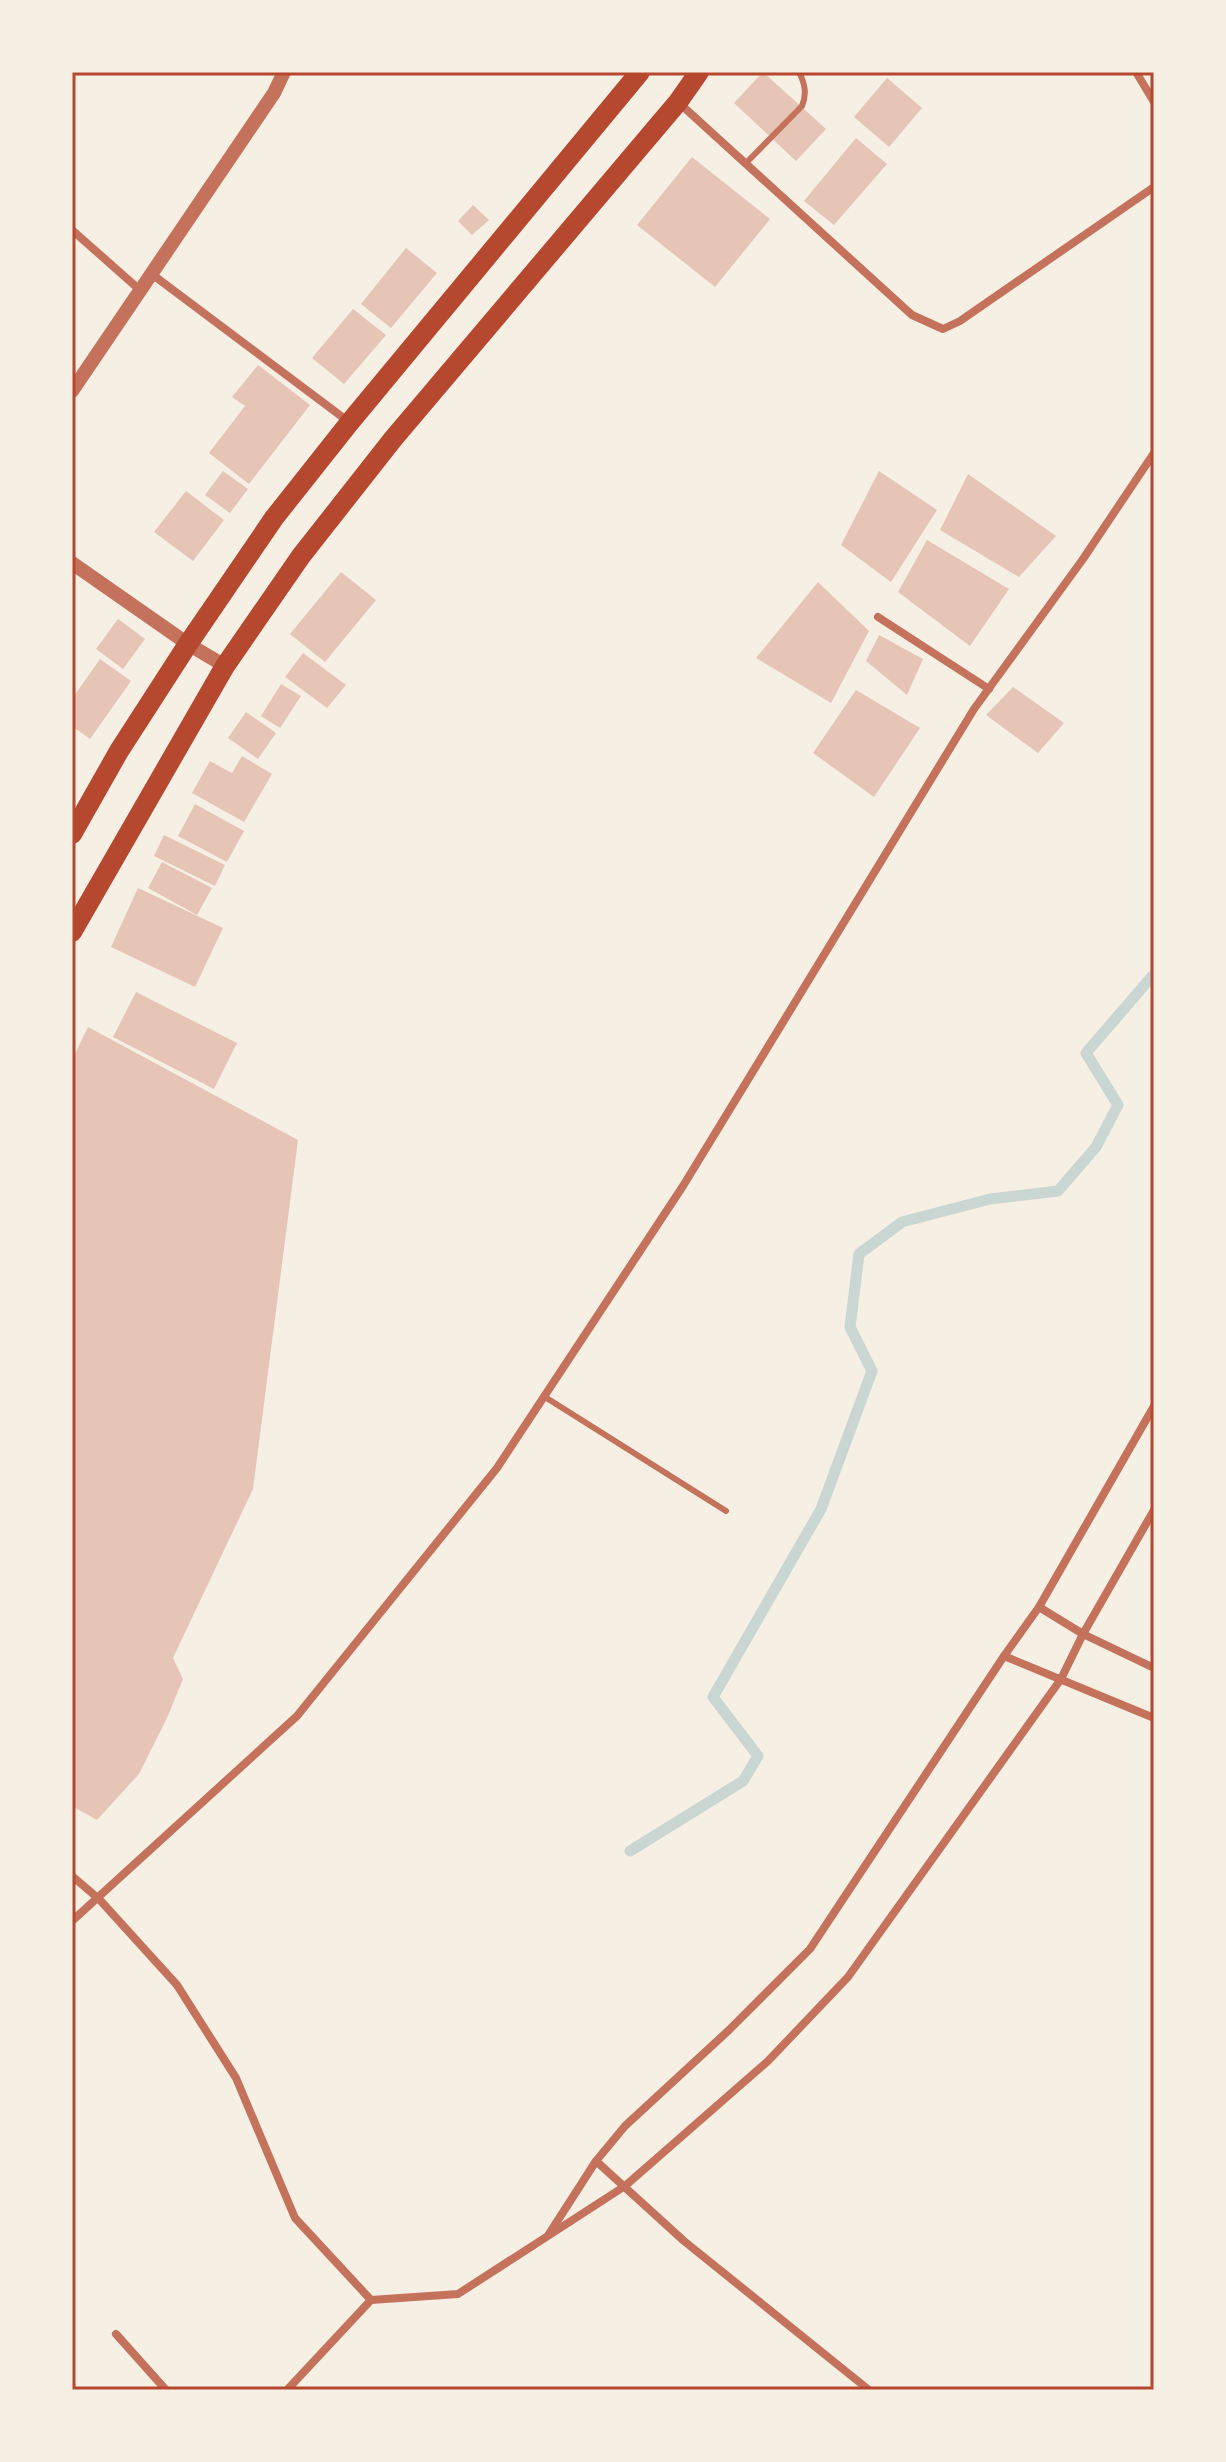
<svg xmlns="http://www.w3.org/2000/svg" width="1226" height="2462" font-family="Poppins,sans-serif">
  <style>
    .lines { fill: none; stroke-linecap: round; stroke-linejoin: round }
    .stream { stroke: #c9d6d2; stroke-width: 11 }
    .building { fill: #e6c5b7 }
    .service { stroke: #c5725c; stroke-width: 6 }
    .minor { stroke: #c5725c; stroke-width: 8 }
    .tertiary { stroke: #c5725c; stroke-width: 14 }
    .primary { stroke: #b5482f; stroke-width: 20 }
    .neatline { fill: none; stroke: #b5482f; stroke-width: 3 }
  </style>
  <rect width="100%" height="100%" fill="#f6efe4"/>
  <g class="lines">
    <!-- stream -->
    <path class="stream" d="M630 1851 743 1781 758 1756 713 1697 821 1509 872 1371 850 1327 859 1254 902 1222 990 1199 1058 1191 1096 1147 1118 1105 1086 1053 1154 974"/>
  </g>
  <!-- building -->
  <g class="building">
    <path d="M763 72 826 129 796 161 734 103Z"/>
    <path d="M887 78 922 108 889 147 854 117Z"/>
    <path d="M856 138 887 164 834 225 804 201Z"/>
    <path d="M692 157 770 219 715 287 637 225Z"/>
    <path d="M473 205 489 220 472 235 458 221Z"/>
    <path d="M406 248 437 273 391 328 361 304Z"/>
    <path d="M353 309 386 335 344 384 312 358Z"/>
    <path d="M258 365 310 405 249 484 209 453 245 406 232 397Z"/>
    <path d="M223 471 248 489 230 513 205 495Z"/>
    <path d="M879 471 937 510 891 582 841 545Z"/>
    <path d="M968 474 1056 536 1019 577 940 530Z"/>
    <path d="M186 491 224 520 193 561 154 532Z"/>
    <path d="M927 540 1009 589 970 646 898 592Z"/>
    <path d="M341 572 376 600 325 662 290 634Z"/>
    <path d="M818 582 869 631 831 703 756 658Z"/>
    <path d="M118 619 145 639 123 669 96 649Z"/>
    <path d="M879 635 923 659 907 695 866 661Z"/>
    <path d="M303 653 346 685 327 708 285 677Z"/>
    <path d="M100 659 131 681 90 739 72 726V699Z"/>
    <path d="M281 684 301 696 280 728 261 716Z"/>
    <path d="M1013 687 1064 723 1038 753 986 715Z"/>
    <path d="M856 690 920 728 874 797 813 753Z"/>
    <path d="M246 712 276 733 258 759 228 738Z"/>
    <path d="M242 756 272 774 244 822 192 793 210 761 232 773Z"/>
    <path d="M195 804 244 831 227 862 178 836Z"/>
    <path d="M164 835 225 865 215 886 154 856Z"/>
    <path d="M162 862 212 888 197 915 148 888Z"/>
    <path d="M138 888 223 928 195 987 111 947Z"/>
    <path d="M136 992 237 1043 214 1089 113 1037Z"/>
    <path d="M88 1027 298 1140 253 1489 173 1658 183 1679 167 1718 139 1774 97 1820 72 1806V1060Z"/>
  </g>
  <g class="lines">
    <!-- service -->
    <g class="service">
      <path d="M746 163 802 106C807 94 805 84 799 72"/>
      <path d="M545 1397 726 1511"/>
    </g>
    <!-- minor -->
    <g class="minor">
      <path d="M1136 72 1154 102"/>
      <path d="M678 102 912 315 943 329 960 321 1154 187"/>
      <path d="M72 230 141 291"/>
      <path d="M153 275 349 422"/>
      <path d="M878 617 989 689"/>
      <path d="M1039 1607 1083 1634 1154 1668"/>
      <path d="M1004 1656 1154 1718"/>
      <path d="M72 1876 99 1899 177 1985 236 2078 295 2218 371 2300 458 2294 625 2186 768 2061 848 1977 1061 1679 1083 1634 1154 1510"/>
      <path d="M72 1921 297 1716 497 1468 683 1186 974 709 1083 559 1154 453"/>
      <path d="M596 2161 684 2241 869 2390"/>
      <path d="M549 2234 596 2161 625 2126 729 2030 810 1949 1004 1656 1039 1607 1154 1406"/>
      <path d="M116 2334 166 2390"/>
      <path d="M287 2390 371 2300"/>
    </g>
    <!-- tertiary -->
    <g class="tertiary">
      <path d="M72 391 274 93 284 72"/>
      <path d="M72 563 188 644 225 666"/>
    </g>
    <!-- primary -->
    <g class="primary">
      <path d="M72 834 119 751 188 644 274 518 350 422 640 72"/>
      <path d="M72 932 225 666 301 556 393 439 678 102 699 72"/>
    </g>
  </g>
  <!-- border -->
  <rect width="1226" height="2462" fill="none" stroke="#f6efe4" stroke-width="148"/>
  <rect x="74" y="74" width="1078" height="2314" class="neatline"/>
</svg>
